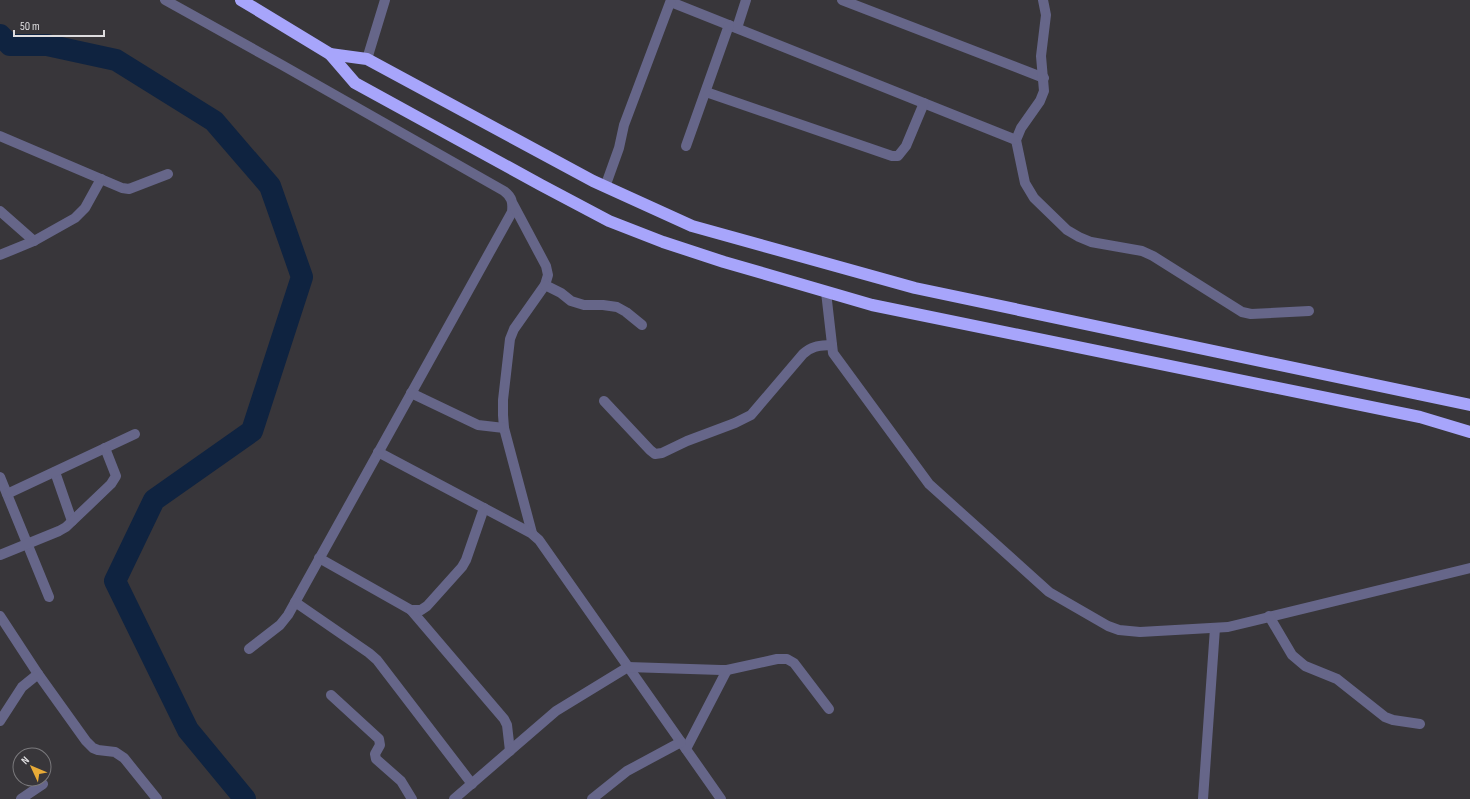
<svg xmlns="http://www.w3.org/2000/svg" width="1470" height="799" font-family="'Sofia Sans Condensed',sans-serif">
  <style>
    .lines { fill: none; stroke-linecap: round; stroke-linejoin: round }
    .river { stroke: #0f2340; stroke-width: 22 }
    .minor { stroke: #666689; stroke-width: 10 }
    .highway { stroke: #a7a5fb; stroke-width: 12 }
  </style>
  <rect width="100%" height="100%" fill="#38363a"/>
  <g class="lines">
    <!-- river -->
    <path class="river" d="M0 35 10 45H47L116 60 214 121 270 186 302 277 252 431 154 500 115 581 188 730 245 799"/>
    <!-- minor -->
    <g class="minor">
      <path d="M165 0 282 65 504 191C512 197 513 202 512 212L288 615 280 625 249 649"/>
      <path d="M842 0 1044 78"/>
      <path d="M1043 0 1046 15 1041 56 1044 91 1040 101 1021 128 1016 140 1025 183 1034 198 1067 230 1079 237 1091 242 1142 251 1153 256 1242 312 1251 314 1309 311"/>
      <path d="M671 2 1016 140"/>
      <path d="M737 28 746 0"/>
      <path d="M367 59 385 0"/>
      <path d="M706 92 892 156H898L906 146 924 103"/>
      <path d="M0 136 122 188 129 189 168 174"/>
      <path d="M686 146 729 25"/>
      <path d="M605 187 619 148 624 125 671 0"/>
      <path d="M513 204 546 266 548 275 545 285 514 329 510 339 503 400V415L504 428 532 533"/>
      <path d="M0 211 34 241"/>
      <path d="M0 255 34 241 75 218 85 208 101 179"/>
      <path d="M545 285 561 293 571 301 584 305H603L617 307 626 312 642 325"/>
      <path d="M826 292 833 353 929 484 1049 592 1108 626 1119 630 1140 632 1228 627 1470 568"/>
      <path d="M411 393 478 425 504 428"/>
      <path d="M604 401 650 450 655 454 662 453 687 441 735 423 751 415 803 354C813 345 820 346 832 345"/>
      <path d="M378 452 531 533 539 540 721 799"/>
      <path d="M55 472 72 521"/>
      <path d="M0 477 49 597"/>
      <path d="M7 494 135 434"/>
      <path d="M0 555 59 531 66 527 111 484 116 476 105 448"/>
      <path d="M319 558 411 610H421L427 606 462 567 466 560 484 508"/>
      <path d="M295 602 369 653 377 660 472 784"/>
      <path d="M411 610 504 719 507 725 510 751"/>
      <path d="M0 616 38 674 86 741 93 748 98 750 115 752 124 758 157 799"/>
      <path d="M1269 616 1292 655 1305 666 1337 679 1385 717 1393 720 1420 724"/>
      <path d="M331 695 379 739 380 745 375 754 376 759 401 781 412 799"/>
      <path d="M0 721 22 687 38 674"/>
      <path d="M686 749 727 670"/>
      <path d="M21 799 43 784"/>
      <path d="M454 799 556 711 628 667 721 670H727L777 659H787L794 663 829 709"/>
      <path d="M592 799 627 771 681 742"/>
      <path d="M1203 799 1215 628"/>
    </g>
    <!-- highway -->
    <g class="highway">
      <path d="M241 0 330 54 355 83 541 185 609 221 663 242 724 262 872 305 1420 417 1470 432"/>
      <path d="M330 54 367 59 593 181 692 226 915 288 1470 405"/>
    </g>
  </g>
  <!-- north arrow -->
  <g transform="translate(32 767) rotate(314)"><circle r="19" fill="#38363a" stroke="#7a797c"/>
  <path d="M0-3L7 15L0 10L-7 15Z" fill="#e8ab37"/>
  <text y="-6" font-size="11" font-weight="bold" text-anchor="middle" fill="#dedddf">N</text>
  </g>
  <!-- scale -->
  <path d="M14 30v6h90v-6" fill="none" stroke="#dedddf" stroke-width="2"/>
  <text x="20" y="30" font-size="12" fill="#dedddf" stroke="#38363a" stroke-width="3" paint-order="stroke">50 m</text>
</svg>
